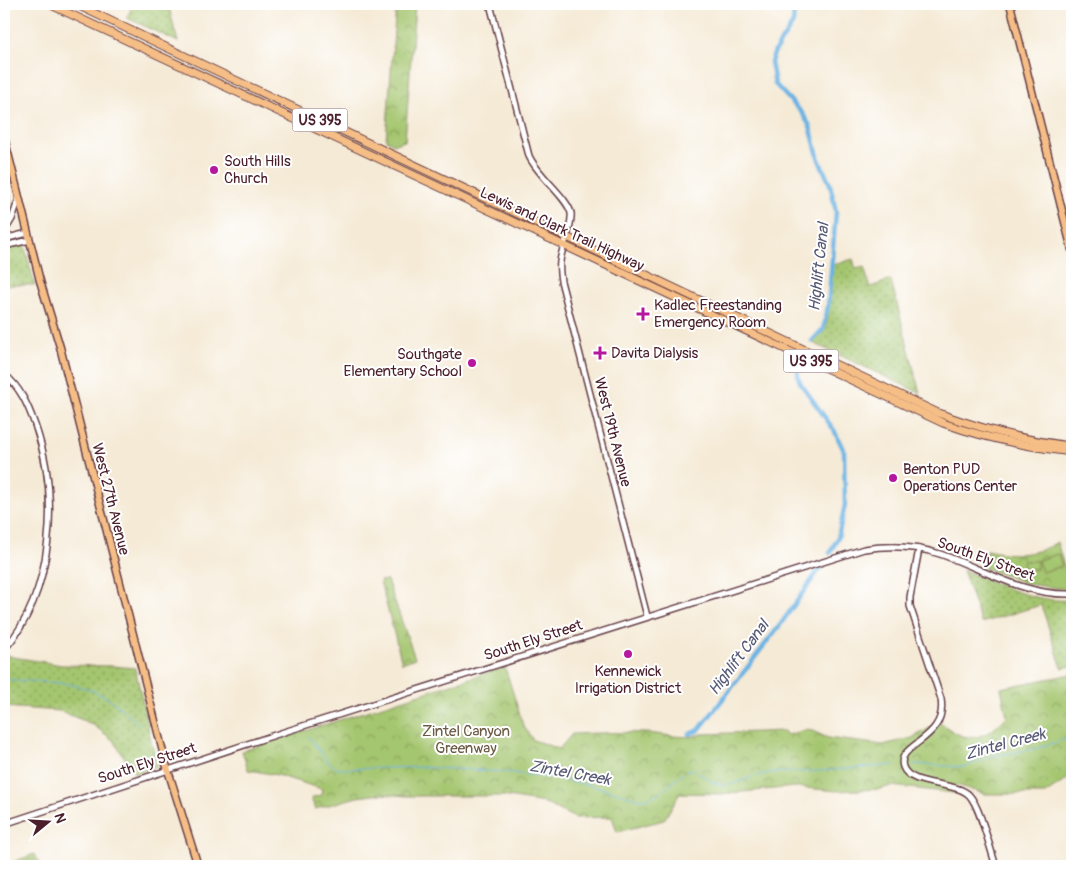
<svg xmlns="http://www.w3.org/2000/svg" width="1076" height="870" font-family="Pangolin,sans-serif">
  <style>
    .grass { fill: url(#grass-dots); stroke: #78724d }
    .park { fill: url(#park-crowns); stroke: #78724d }
    .garden { fill: #a5c66f; stroke: #78724d }
    .lines { fill: none; stroke-linecap: round; stroke-linejoin: round }
    .stream { stroke: #6bb3e3; stroke-width: 1 }
    .canal { stroke: #6bb3e3; stroke-width: 4.5 }
    .minor-casing { stroke: #643d45; stroke-width: 8 }
    .major-casing { stroke: #643d45; stroke-width: 9 }
    .highway-casing { stroke: #643d45; stroke-width: 9 }
    .minor { stroke: #fff; stroke-width: 5 }
    .major { stroke: #f6be87; stroke-width: 6 }
    .highway { stroke: #f6be87; stroke-width: 7 }
    .poi-dot { fill: #b5179e; stroke: #fff; stroke-width: 2 }
    .labels { text-anchor: middle; stroke-width: 4; stroke-linejoin: round; paint-order: stroke }
    .shield { fill: #fff; stroke: #80626b; stroke-width: 1 }
    .shield-label { font-size: 14px; font-weight: bold; fill: #4a1f2b }
    .poi-label { font-size: 15px; fill: #4a1f2b; stroke: #fff; text-anchor: start }
    .street-label { font-size: 15px; fill: #4a1f2b; stroke: #fff }
    .park-label { font-size: 15px; fill: #6a5943; stroke: #fff }
    .water-label { font-size: 16px; font-style: italic; fill: #575a75; stroke: #fff }
  </style>
  <defs>
    <pattern id="grass-dots" width="8" height="8" patternUnits="userSpaceOnUse" patternTransform="scale(1.25)"><rect width="8" height="8" fill="#a5c66f"/><path d="M2 2h.1M6 6h.1" fill="none" stroke="#88a05b" stroke-width="1.8" stroke-linecap="round"/></pattern>
    <pattern id="park-crowns" width="20" height="18" patternUnits="userSpaceOnUse" patternTransform="scale(1.25)"><rect width="20" height="18" fill="#a5c66f"/><path d="M2 6a3 3 0 1 1 6 0M12 15a3 3 0 1 1 6 0" fill="none" stroke="#88a05b"/></pattern>
  </defs>
  <rect width="100%" height="100%" fill="#fff"/>
  <filter id="ink" filterUnits="userSpaceOnUse"><feTurbulence type="fractalNoise" baseFrequency=".02" numOctaves="2"/><feDisplacementMap in="SourceGraphic" scale="10" xChannelSelector="R" yChannelSelector="G"/><feConvolveMatrix kernelMatrix="1 2 1 2 8 2 1 2 1" color-interpolation-filters="sRGB"/></filter>
  <filter id="wash" filterUnits="userSpaceOnUse"><feTurbulence type="fractalNoise" baseFrequency=".0096" numOctaves="4" result="noise"/><feDisplacementMap in="SourceGraphic" scale="20" xChannelSelector="R" yChannelSelector="G"/><feGaussianBlur stdDeviation="1.12" result="paint"/><feColorMatrix in="noise" values="0 0 0 0 0 0 0 0 0 0 0 0 0 0 0 0 0 1.4 0 .05"/><feComposite in="paint" operator="in"/></filter>
  <g filter="url(#wash)">
    <rect width="100%" height="100%" fill="#f5ead6"/>
    <!-- grass -->
    <g class="grass">
      <path d="M133 4H168L178 42 127 18Z"/>
      <path d="M9 194C13 207 12 216 4 227V195Z"/>
      <path d="M24 244 35 285H4V250Z"/>
      <path d="M853 259 856 269 864 267 870 287 891 280 920 393 813 343 824 330 827 322 833 265Z"/>
      <path d="M963 570C997 584 1035 603 1072 600V666L1062 668 1041 605 981 623Z"/>
      <path d="M5 654 13 657 62 665 113 666 135 668C143 701 149 734 157 766L135 774 113 740 92 724 60 711 4 707V656Z"/>
    </g>
    <!-- park -->
    <g class="park">
      <path d="M396 4H415L405 141 394 144 386 140Z"/>
      <path d="M1057 542 1071 590 1028 584 980 566 987 550C1012 556 1035 556 1057 542Z"/>
      <path d="M387 580 415 658 402 663 380 581Z"/>
      <path d="M505 667 523 725 533 740 559 749 572 734C596 733 621 732 645 733 664 734 684 740 702 734L784 731 787 735 808 729 828 738 883 745 912 738 935 725 942 723C965 745 987 740 1007 716L1001 688 1072 674V776L1045 794H984L957 785 954 793 891 786 881 789 837 791 795 787 721 794 680 793 664 820 617 832 612 817 575 818 544 803 502 796H407L381 794 357 797 315 809 311 798 321 795 322 789 277 775 248 770 242 751Z"/>
      <path d="M34 854 40 863 36 866H13V862Z"/>
    </g>
    <!-- garden -->
    <g class="garden">
      <path d="M1058 554 1062 566 1042 572 1038 560Z"/>
      <path d="M1023 561H1037V569H1024Z"/>
    </g>
    <g class="lines">
      <!-- stream -->
      <g class="stream">
        <path d="M4 679C35 683 73 679 102 695 117 703 128 715 141 726"/>
        <path d="M696 734 699 730"/>
        <path d="M309 737 328 762 338 769 421 767 504 772 547 777 594 786 640 799C658 799 671 783 683 773"/>
        <path d="M913 764 964 767 993 756 1034 749 1072 737"/>
        <path d="M686 771 691 769 695 770"/>
        <path d="M698 772C722 791 725 786 753 777"/>
        <path d="M757 776 767 773 821 771 894 765"/>
      </g>
      <!-- canal -->
      <g class="canal">
        <path d="M792 4 794 8 793 23 775 51 771 62 775 84 802 113 810 126 819 160 830 184 836 212 828 306 823 329 812 341"/>
        <path d="M798 366V377L801 384 834 430 844 451 845 505 838 537 830 553"/>
        <path d="M689 734 699 730 780 625 821 567"/>
      </g>
    </g>
  </g>
  <g filter="url(#ink)">
    <g class="lines">
      <defs>
        <g id="minor">
          <path d="M490 4 529 156C538 176 567 197 571 213 573 226 561 248 560 262 559 268 560 275 561 281L647 616"/>
          <path d="M4 232 12 219 19 198"/>
          <path d="M4 239 28 233"/>
          <path d="M4 246 30 240"/>
          <path d="M4 374C20 387 28 405 35 425 60 496 54 592 4 650"/>
          <path d="M919 549 910 597V606L941 699C948 741 895 743 903 767 910 787 955 781 969 795 980 806 990 849 996 866"/>
          <path d="M4 824 284 732 864 549C890 545 915 546 940 554 984 569 1024 596 1072 594"/>
        </g>
        <g id="major">
          <path d="M1010 4 1072 250"/>
          <path d="M4 137 40 281 60 347 166 764 198 866"/>
        </g>
        <g id="highway">
          <path d="M49 4 943 423C985 438 1027 447 1072 452"/>
          <path d="M75 4 938 413C982 429 1025 441 1072 446"/>
        </g>
      </defs>
      <!-- minor casing -->
      <use href="#minor" class="minor-casing"/>
      <!-- major casing -->
      <use href="#major" class="major-casing"/>
      <!-- highway casing -->
      <use href="#highway" class="highway-casing"/>
      <!-- minor -->
      <use href="#minor" class="minor"/>
      <!-- major -->
      <use href="#major" class="major"/>
      <!-- highway -->
      <use href="#highway" class="highway"/>
    </g>
  </g>
  <!-- markers -->
  <g class="poi-dot">
    <circle cx="214" cy="170" r="5"/>
    <path d="M640.5 306.5h5v5h5v5h-5v5h-5v-5h-5v-5h5z"/>
    <path d="M597.5 345.5h5v5h5v5h-5v5h-5v-5h-5v-5h5z"/>
    <circle cx="472" cy="363" r="5"/>
    <circle cx="893" cy="478" r="5"/>
    <circle cx="628" cy="654" r="5"/>
  </g>
  <g class="labels">
    <!-- shield labels -->
    <g class="shield">
      <rect x="292.5" y="108.5" width="55" height="23" rx="4"/>
      <rect x="783.5" y="349.5" width="55" height="23" rx="4"/>
    </g>
    <g class="shield-label">
      <text x="320" y="125">US 395</text>
      <text x="811" y="366">US 395</text>
    </g>
    <!-- poi labels -->
    <g class="poi-label">
      <text x="224" y="166">South Hills<tspan x="224" dy="17">Church</tspan></text>
      <text x="654" y="310">Kadlec Freestanding<tspan x="654" dy="17">Emergency Room</tspan></text>
      <text x="611" y="358">Davita Dialysis</text>
      <text x="462" y="359" text-anchor="end">Southgate<tspan x="462" dy="17">Elementary School</tspan></text>
      <text x="903" y="474">Benton PUD<tspan x="903" dy="17">Operations Center</tspan></text>
      <text x="628" y="676" text-anchor="middle">Kennewick<tspan x="628" dy="17">Irrigation District</tspan></text>
    </g>
    <!-- street labels -->
    <g class="street-label">
      <text transform="translate(562 229) rotate(25)" y="5">Lewis and Clark Trail Highway</text>
      <text transform="translate(613 432) rotate(76)" y="5">West 19th Avenue</text>
      <text transform="translate(111 499) rotate(76)" y="5">West 27th Avenue</text>
      <text transform="translate(986 559) rotate(20)" y="5">South Ely Street</text>
      <text transform="translate(533 640) rotate(-18)" y="5">South Ely Street</text>
      <text transform="translate(147 763) rotate(-18)" y="5">South Ely Street</text>
    </g>
    <!-- park labels -->
    <g class="park-label">
      <text x="466" y="736">Zintel Canyon<tspan x="466" dy="17">Greenway</tspan></text>
    </g>
    <!-- water labels -->
    <g class="water-label">
      <text transform="translate(818 267) rotate(-84)" y="6">Highlift Canal</text>
      <text transform="translate(738 657) rotate(-53)" y="6">Highlift Canal</text>
      <text transform="translate(1005 743) rotate(-15)" y="6">Zintel Creek</text>
      <text transform="translate(570 772) rotate(10)" y="6">Zintel Creek</text>
    </g>
  </g>
  <!-- margin -->
  <rect width="1076" height="870" fill="none" stroke="#fff" stroke-width="20"/>
  <!-- north arrow -->
  <g transform="translate(48 822) rotate(72)" stroke="#ffffff" stroke-width="4" paint-order="stroke">
  <path d="M0-4L9 19L0 12L-9 19Z" fill="#4a1f2b"/>
  <text y="-8" font-size="14" font-weight="bold" text-anchor="middle" fill="#4a1f2b">N</text>
  </g>
</svg>
